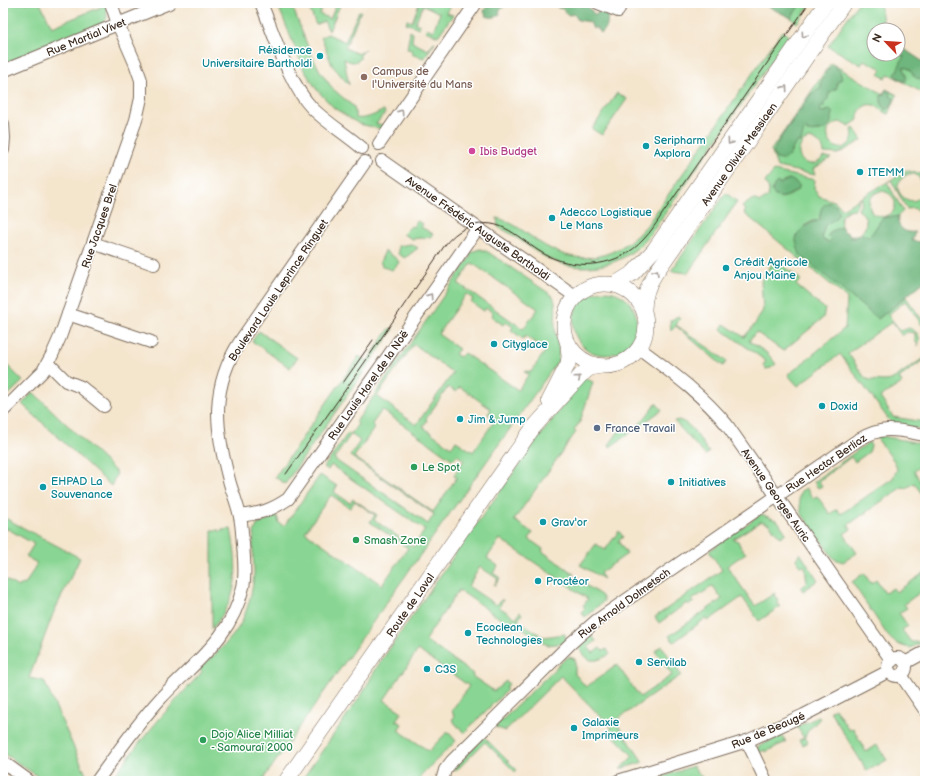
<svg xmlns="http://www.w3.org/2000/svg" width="928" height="784" font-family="'Balsamiq Sans',sans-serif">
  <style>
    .green { fill: #89d593; stroke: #628058; fill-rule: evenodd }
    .forest { fill: #6eb67d; stroke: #54704e }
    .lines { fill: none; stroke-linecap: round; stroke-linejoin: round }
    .minor-casing { stroke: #7c6b5b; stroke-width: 14 }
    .major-casing { stroke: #7c6b5b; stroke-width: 16 }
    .minor { stroke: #fff; stroke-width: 12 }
    .major { stroke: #fff; stroke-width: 15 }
    .tram { stroke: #3b2a1e; stroke-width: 1 }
    .oneway { stroke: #a79f9a }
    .culture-dot { fill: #0f9aa8; stroke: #fff; stroke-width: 1.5 }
    .education-dot { fill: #8d6e63; stroke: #fff; stroke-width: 1.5 }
    .hotel-dot { fill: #d1479c; stroke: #fff; stroke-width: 1.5 }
    .service-dot { fill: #5c6f8a; stroke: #fff; stroke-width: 1.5 }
    .leisure-dot { fill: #2e9e5b; stroke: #fff; stroke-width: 1.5 }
    .labels { text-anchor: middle; stroke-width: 3; stroke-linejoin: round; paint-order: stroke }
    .street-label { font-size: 11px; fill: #3b2a1e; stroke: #fff }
    .culture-label { font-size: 11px; fill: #0d838f; stroke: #fff; text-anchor: start }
    .education-label { font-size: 11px; fill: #785e54; stroke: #fff; text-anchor: start }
    .hotel-label { font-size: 11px; fill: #b23c85; stroke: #fff; text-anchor: start }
    .service-label { font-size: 11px; fill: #4e5e75; stroke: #fff; text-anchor: start }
    .leisure-label { font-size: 11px; fill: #27864d; stroke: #fff; text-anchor: start }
  </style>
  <rect width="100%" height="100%" fill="#fff"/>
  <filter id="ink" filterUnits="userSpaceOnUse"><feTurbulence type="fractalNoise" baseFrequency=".025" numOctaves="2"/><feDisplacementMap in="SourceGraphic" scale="8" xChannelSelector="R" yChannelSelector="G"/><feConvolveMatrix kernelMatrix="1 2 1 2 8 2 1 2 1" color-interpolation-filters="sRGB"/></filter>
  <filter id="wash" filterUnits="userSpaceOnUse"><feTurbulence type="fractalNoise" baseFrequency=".012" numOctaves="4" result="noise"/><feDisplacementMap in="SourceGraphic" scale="16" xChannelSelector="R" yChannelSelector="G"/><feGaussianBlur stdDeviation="0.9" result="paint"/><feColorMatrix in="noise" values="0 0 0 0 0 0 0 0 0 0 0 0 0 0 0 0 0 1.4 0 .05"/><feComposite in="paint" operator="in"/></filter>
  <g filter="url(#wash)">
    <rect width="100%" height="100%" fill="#f4e5cd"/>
    <!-- green -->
    <g class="green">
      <path d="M3 3H40L52 27 106 5 107 18 103 23 3 64Z"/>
      <path d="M277 3H291L310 52 320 71 333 89 354 107 356 118C366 120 376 114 384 110L385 113 376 124 386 125 382 129 359 124 334 108 317 90 304 70Z"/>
      <path d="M307 3H315L314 6 322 9 320 14 330 19 337 3H341L329 31 324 21 316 25Z"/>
      <path d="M418 3H443L450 6 446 13 453 15 438 36 425 31 427 28 433 31 440 13 423 5 415 23 420 25 419 28 406 23 407 20 412 22 419 4Z"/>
      <path d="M801 3H812L797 23 791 18Z"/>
      <path d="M858 3H880L883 22 889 30H874V35H872L871 43 874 47V54H899L904 56 895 75 896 77 903 81 906 76 903 67 908 68 916 78 925 80V94L889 74 886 78 879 75 882 69 864 60 861 65 828 46Z"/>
      <path d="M359 11H361L345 48 358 54 366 49 360 55V59C353 64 351 62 344 59L349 85 332 65 321 37 328 34 345 42Z"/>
      <path d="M410 31 413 33 412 42 428 50 434 42H435L424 58 411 54 412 50 407 49Z"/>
      <path d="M782 31 789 36 650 235C643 242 637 249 629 254 605 270 573 271 547 258 530 249 516 235 498 227L497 218C518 223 532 240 551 249 587 268 622 254 647 225Z"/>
      <path d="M831 63 883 94 886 89 897 95 889 114C881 112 881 109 876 106 865 101 857 111 858 120L849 126 840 122C815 126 833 159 849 144 853 140 853 135 852 129L854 128 862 140 838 154 824 153C823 140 805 133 800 147 794 162 814 171 823 157L831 158 813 169 815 175 777 167 771 150ZM834 66 838 70 840 80 838 81C834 91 822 100 820 111L823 112 827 110 821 131 807 132 806 128 804 130C802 139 793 144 791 153L784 134C787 126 794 120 798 112L801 110 810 97 821 88V82L826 76V72L831 67Z"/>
      <path d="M617 93 627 99 602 135 592 129Z"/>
      <path d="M905 170 925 175V223C924 213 918 206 907 209L891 180 887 182 903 211C894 222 890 214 883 218 878 222 875 232 869 236H864L850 238 849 234C863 241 874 219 858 210L862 201 861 198 858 200 859 201 855 209C844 209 839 217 841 227L830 232 831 240 829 242 823 240 822 236 825 223 831 221 820 215V220L813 221 804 226 878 319 906 297 925 324V329L905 301 888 315 901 331 909 328C917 331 922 337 918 346L915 340V333L907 332 902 336 892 322 848 353 865 378 870 380 884 381 891 380 896 377 925 357V363L923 360 899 378 902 383 880 397 893 417 925 422V430L892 424 840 354 798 386 788 375 845 328 847 298 744 213 746 210 742 207 753 199 760 202 768 197 769 190 765 182 774 171 815 180 814 188 819 196 836 202 842 209 906 171ZM908 174C928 170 926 209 906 199 902 197 899 193 898 189 897 182 902 177 908 174ZM788 179 799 185V188L791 195 781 198 772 191 775 184H780ZM881 191C893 192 899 203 892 213L883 217 873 214C866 205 869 194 881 191Z"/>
      <path d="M726 193 737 202 688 273 671 271Z"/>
      <path d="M417 221 423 224 421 227 433 234 431 237 412 239 403 234 411 226 413 227Z"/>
      <path d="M411 244 418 248 405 258 398 254V246Z"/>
      <path d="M480 249 488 252 553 296C558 308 554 318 555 330 557 341 560 350 558 361L389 599 262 781H111C138 742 169 707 202 672L199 669C211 658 224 647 234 634 246 619 253 592 254 573 254 557 250 540 257 525L277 516 279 523 284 526 320 475 337 486 334 492 350 503 353 499 377 515 374 520 413 547 425 530 331 465 328 470 324 467 348 433 351 434 358 424 356 422 471 256 469 254 474 251ZM472 263 538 309 523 329 458 283ZM466 294 473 299 471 302 484 311 486 308 493 313 491 316 503 325 506 322 513 327 511 330 523 339 526 336 546 350 531 372 526 371 524 372 529 374 518 390 464 353 460 357 455 354 459 349 438 334ZM414 344 453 373 416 425 377 396ZM448 387 456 392 460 387 491 409 488 414 495 420 473 452 456 441 451 447 423 427 427 420 426 419ZM382 410 453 460 457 455 464 460 454 475 457 477 433 512 354 457 375 427 372 424ZM351 434 360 441 350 456 434 514 428 524 334 459ZM331 495 350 508 355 501 375 515 370 522 408 548 382 585 305 532Z"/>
      <path d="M385 251 397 259 399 263 392 270 383 267 380 262Z"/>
      <path d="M775 259 801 280 796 285 825 309 823 318 783 351 756 332 749 341 767 353 776 364 771 368 766 369 763 365 766 361 721 329 724 324 744 337 755 324 763 310 761 280Z"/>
      <circle cx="605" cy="323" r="32"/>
      <path d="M678 316 680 318 676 325 727 361 723 366 676 326 671 331 670 321Z"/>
      <path d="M390 328 393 330 285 484 275 477 359 356 367 361Z"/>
      <path d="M259 331 297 358 290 368 252 341Z"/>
      <path d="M3 361 23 381 4 399 3 398Z"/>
      <path d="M584 378 593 382 580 422 574 430 576 432 514 520 533 533 529 539 543 549 542 551 574 574 573 576 602 596 604 601 585 617 581 612 585 608 583 606 588 599 500 539 487 558 498 566 493 573 500 578 496 584 494 585 498 579 480 567 468 586 496 605 501 600H503L499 607 516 618 520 612 522 614 518 620 543 637 565 634 566 643 547 645 511 620 508 624 459 590 425 640 473 674 472 676 494 691 506 681 509 684 505 688 507 690 464 733 452 720 454 717 452 710 469 686 418 650 384 700 402 712 396 720 402 724 398 730 429 751 446 733H449L456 741 420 776 422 781H325L323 779 322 781H301L362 694 377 667 460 547 540 436Z"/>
      <path d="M33 392 117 473 111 486 22 404Z"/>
      <path d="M656 403 662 410 610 447 609 445 621 428 628 432C641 425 648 414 656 403Z"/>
      <path d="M679 420C693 424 701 442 709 453L705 455 674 421Z"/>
      <path d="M881 436 925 444V463L914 471 925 488V492L922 494 914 483 906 488 902 487 848 525 851 529 844 534 857 553 843 562 834 559 801 513 799 498 801 491 806 488 813 498 817 496 830 514 837 509 841 514 893 478 897 469 894 461 876 437Z"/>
      <path d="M869 442 871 446 869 452 855 462 851 457 819 481 822 486 818 488 814 482Z"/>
      <path d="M761 514 778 521 786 533 780 537 769 524 761 521 733 539 738 541 741 548 746 553 727 566 755 606 775 593 774 596 777 598 778 605 781 606 759 621 742 597 708 621 706 618 674 642 669 636 722 599 713 586 692 600 694 602 689 605 687 603 659 623 655 617 722 570 709 551Z"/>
      <path d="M3 517 80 558 53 614 29 678 44 681 88 779 87 781H45L3 753V611L4 610 3 608 5 606 3 604 5 603 3 600V578L18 587 20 585H22L23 584 25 585 37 563 26 557 34 544 6 528 3 533Z"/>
      <path d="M231 529C235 549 239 578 231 597 227 609 220 619 212 629V530H219L220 532 222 531V530Z"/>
      <path d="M619 531 623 537 618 541 627 554 600 573 604 579 580 565 596 544 605 550Z"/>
      <path d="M800 553 818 580 803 591 801 588 807 583 805 566H800L796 559Z"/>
      <path d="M925 572V589L904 604 907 608 899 613 908 626 902 630 911 642H921L925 639V641L910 648C901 646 894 643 888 636L852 582 864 573 871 584 876 580 885 593 893 588 896 592Z"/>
      <path d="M588 636 593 637 596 641 588 647 593 653 600 648 603 651 606 649 610 654C593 664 587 663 578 645Z"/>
      <path d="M662 646 681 675 615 721 643 762 620 769 633 756 609 731 611 729 609 725 561 676 505 731 495 727 565 659 569 657 575 659V674L586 687 617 665 640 697 672 675 655 651Z"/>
      <path d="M835 708 849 730 853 728 866 752 877 745 887 760 867 771 830 711Z"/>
      <path d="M818 717 820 718C815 725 808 728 805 737L808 742 802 745 799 740 804 738 797 727Z"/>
      <path d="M782 735 786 742 765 752 764 750 759 753 757 750 758 747Z"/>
      <path d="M484 737 517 770 515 772 485 742 456 771 453 769Z"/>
      <path d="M693 766 705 781H671L669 778 662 781H650Z"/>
    </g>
    <!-- forest -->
    <g class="forest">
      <path d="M490 3H508L499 11 500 14C495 18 492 18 486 16L484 11 487 6 490 5Z"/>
      <path d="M555 3H577L582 6 587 5 594 14H597L600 10 606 12C609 19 608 29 601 33L596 27 593 29 590 22 578 20 574 14 570 15 566 14 563 9 558 8Z"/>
      <path d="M761 3H801L791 18Z"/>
      <path d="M898 45 925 63V80L916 78 908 68 904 67H903L906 76V81H903L895 75 904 56 894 54H898Z"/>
      <path d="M834 66 840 71 842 79 837 82V88L829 93 828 99 824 103V106L820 108V111L823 112 830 110 833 113C830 132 824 130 807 132L806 129 804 130 801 142H797L792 149 789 156 782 160 776 159 773 153C779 137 790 126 798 112L801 110 811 94 821 88 822 79 826 76V72L831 67Z"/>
      <path d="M886 90 890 91 891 97 894 98 891 107 885 110 881 102V95H883Z"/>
      <path d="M789 179 792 180 799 185V188C791 194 785 200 775 196L772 191 775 184 777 182 780 184Z"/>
      <path d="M827 203H831L836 206 839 213 835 219 825 225 822 236 823 240 829 242 831 240 828 237V235L834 230 841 227 844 231 849 234 850 238H854L861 234 869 236C875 232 878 222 883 218 887 216 894 218 898 216 896 226 904 234 915 232L912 241 922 242 925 234V281L878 319 800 255C799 251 797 246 796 242 795 230 810 222 820 220 820 212 820 207 827 203Z"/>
    </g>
  </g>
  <g filter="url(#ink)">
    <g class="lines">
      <defs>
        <g id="minor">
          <path d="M261 3C274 34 289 84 312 108 327 123 346 134 362 148"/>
          <path d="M598 3 618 11 621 3"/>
          <path d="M3 71 169 3"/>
          <path d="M3 124 4 138 3 150"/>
          <path d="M379 144 476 3"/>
          <path d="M382 161 575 296"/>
          <path d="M93 243 154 264"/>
          <path d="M68 314 151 342"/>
          <path d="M639 348C671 372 702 394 727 425L892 661"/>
          <path d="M48 363 66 381 81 387 104 406"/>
          <path d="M3 411 43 371 52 355 60 337 136 120 141 98V80L135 63 118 24 111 3"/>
          <path d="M240 516C261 513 270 511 288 499L478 228"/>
          <circle cx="897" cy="667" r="9"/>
          <path d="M905 663 925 652"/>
          <path d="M901 675 925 710"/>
          <path d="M747 741 766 781"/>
          <path d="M3 762 29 781"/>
          <path d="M97 781C117 753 137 724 160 699 194 662 231 639 243 587 246 574 244 558 243 544 242 535 242 526 240 517 238 505 232 492 229 480 215 428 210 387 241 340L365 162"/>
          <path d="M442 781 445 770 452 761 571 643 596 621 858 440C884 425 897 430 925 435"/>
          <path d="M618 781 747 741 804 715 889 671"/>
        </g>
        <g id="major">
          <circle cx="605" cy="325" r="41"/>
          <path d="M615 284 633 273 654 250 826 3"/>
          <path d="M644 309C644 295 648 285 655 274L844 3"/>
          <path d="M549 401 568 364 569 357 568 343"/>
          <path d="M286 781 533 428 581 375 590 368 601 366"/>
        </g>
      </defs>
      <!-- minor casing -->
      <use href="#minor" class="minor-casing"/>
      <!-- major casing -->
      <use href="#major" class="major-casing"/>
      <!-- minor -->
      <use href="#minor" class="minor"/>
      <!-- major -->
      <use href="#major" class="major"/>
      <!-- tram -->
      <g class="tram">
        <path d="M343 383 373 340"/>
        <path d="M286 474 367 359 445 245C453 235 462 228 475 225 505 217 523 244 548 256 580 271 619 266 643 240 651 232 657 222 663 213L809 3"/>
      </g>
    </g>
    <!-- one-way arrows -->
    <defs><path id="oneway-chevron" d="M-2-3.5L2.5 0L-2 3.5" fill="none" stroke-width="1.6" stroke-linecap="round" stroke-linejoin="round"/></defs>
    <g class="oneway">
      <use href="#oneway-chevron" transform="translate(804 35) rotate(125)"/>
      <use href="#oneway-chevron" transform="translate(785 88) rotate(-55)"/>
      <use href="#oneway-chevron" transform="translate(401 112) rotate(-55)"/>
      <use href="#oneway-chevron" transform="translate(730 142) rotate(125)"/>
      <use href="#oneway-chevron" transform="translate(656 272) rotate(-57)"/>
      <use href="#oneway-chevron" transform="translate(430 296) rotate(-55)"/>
      <use href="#oneway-chevron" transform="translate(578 378) rotate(-42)"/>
    </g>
  </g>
  <!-- markers -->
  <g class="culture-dot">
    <circle cx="320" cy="56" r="4"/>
    <circle cx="646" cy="146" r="4"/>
    <circle cx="860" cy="172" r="4"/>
    <circle cx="552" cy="218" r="4"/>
    <circle cx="726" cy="268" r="4"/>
    <circle cx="494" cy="344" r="4"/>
    <circle cx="822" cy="406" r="4"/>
    <circle cx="460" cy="419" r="4"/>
    <circle cx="671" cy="482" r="4"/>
    <circle cx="43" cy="487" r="4"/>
    <circle cx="543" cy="522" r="4"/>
    <circle cx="538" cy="581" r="4"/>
    <circle cx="468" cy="633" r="4"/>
    <circle cx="639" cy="662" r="4"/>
    <circle cx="427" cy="669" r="4"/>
    <circle cx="574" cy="728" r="4"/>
  </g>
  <circle class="education-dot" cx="364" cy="77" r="4"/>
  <circle class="hotel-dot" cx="472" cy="151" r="4"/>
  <circle class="service-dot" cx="597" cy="428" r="4"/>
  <g class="leisure-dot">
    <circle cx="414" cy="467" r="4"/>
    <circle cx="356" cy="540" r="4"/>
    <circle cx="203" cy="740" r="4"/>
  </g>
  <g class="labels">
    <!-- street labels -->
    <g class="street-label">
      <text transform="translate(86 37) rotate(-22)" y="4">Rue Martial Vivet</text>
      <text transform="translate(739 154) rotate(-55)" y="4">Avenue Olivier Messiaen</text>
      <text transform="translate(99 226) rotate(-71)" y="4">Rue Jacques Brel</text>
      <text transform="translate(478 228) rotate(35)" y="4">Avenue Frédéric Auguste Bartholdi</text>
      <text transform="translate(278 290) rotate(-56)" y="4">Boulevard Louis Leprince Ringuet</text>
      <text transform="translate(368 385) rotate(-55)" y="4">Rue Louis Harel de la Noë</text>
      <text transform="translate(826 463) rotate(-34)" y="4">Rue Hector Berlioz</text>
      <text transform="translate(776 495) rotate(55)" y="4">Avenue Georges Auric</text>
      <text transform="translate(624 603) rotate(-36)" y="4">Rue Arnold Dolmetsch</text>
      <text transform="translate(410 605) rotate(-55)" y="4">Route de Laval</text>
      <text transform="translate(768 730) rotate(-23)" y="4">Rue de Beaugé</text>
    </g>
    <!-- culture labels -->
    <g class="culture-label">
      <text x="312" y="54" text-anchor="end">Résidence<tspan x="312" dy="13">Universitaire Bartholdi</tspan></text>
      <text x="654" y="144">Seripharm<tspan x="654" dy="13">Axplora</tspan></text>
      <text x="868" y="176">ITEMM</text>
      <text x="560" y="216">Adecco Logistique<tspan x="560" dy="13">Le Mans</tspan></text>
      <text x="734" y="266">Crédit Agricole<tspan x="734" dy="13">Anjou Maine</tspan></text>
      <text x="502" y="348">Cityglace</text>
      <text x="830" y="410">Doxid</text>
      <text x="468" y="423">Jim &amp; Jump</text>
      <text x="51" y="485">EHPAD La<tspan x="51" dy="13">Souvenance</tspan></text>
      <text x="679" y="486">Initiatives</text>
      <text x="551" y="526">Grav'or</text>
      <text x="546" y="585">Proctéor</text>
      <text x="476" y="631">Ecoclean<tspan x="476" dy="13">Technologies</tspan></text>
      <text x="647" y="666">Servilab</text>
      <text x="435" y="673">C3S</text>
      <text x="582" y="726">Galaxie<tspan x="582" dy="13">Imprimeurs</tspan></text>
    </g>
    <!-- education labels -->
    <g class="education-label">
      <text x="372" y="75">Campus de<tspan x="372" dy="13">l'Université du Mans</tspan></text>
    </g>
    <!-- hotel labels -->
    <g class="hotel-label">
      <text x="480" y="155">Ibis Budget</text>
    </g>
    <!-- service labels -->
    <g class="service-label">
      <text x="605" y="432">France Travail</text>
    </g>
    <!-- leisure labels -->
    <g class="leisure-label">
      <text x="422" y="471">Le Spot</text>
      <text x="364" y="544">Smash Zone</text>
      <text x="211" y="738">Dojo Alice Milliat<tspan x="211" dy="13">- Samouraï 2000</tspan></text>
    </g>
  </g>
  <!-- margin -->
  <rect width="928" height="784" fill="none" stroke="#fff" stroke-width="16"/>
  <!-- north arrow -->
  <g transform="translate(886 42) rotate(295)"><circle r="19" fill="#ffffff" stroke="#b1aaa5"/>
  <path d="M0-3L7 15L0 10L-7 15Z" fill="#c8321e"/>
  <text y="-6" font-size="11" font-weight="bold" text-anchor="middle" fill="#3b2a1e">N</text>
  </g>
</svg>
